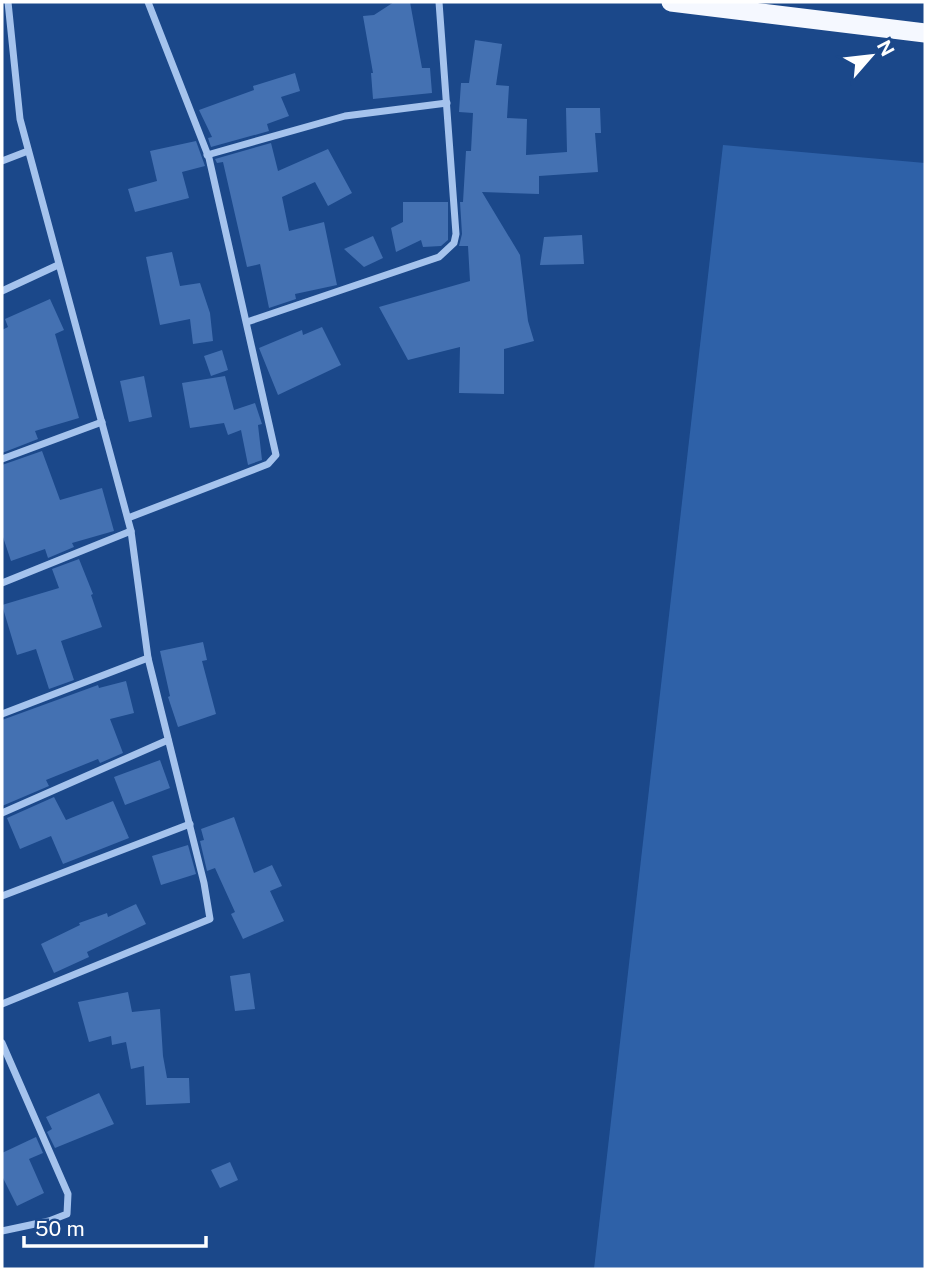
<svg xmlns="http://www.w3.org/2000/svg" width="927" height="1271" font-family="'Public Sans',sans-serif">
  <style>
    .green { fill: #2e61a8 }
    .building { fill: #4471b2 }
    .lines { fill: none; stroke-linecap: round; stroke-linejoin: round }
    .minor { stroke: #a5c3ed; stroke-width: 7 }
    .trunk { stroke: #f5f8ff; stroke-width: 19 }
  </style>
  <rect width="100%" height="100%" fill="#1b488a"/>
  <!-- green -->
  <path class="green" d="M723 145 925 163V1269H594Z"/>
  <!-- building -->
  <g class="building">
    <path d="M394 2H410L422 68H430L432 93 373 99 371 73H373L363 16 374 15Z"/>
    <path d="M475 40 502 44 496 85 509 86 507 118 527 119 526 155 567 152 566 108H600L601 133H595L598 172 539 176V194L482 192 520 255 528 321 534 341 504 349V394L459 393 460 347 408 360 379 307 470 281 468 246H459L462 234 460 202H463L466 151H471L473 113 459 112 461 83H469Z"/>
    <path d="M295 73 300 91 281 97 289 116 267 124 269 131 211 147 208 138 212 137 199 110 254 90 253 86Z"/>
    <path d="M196 141 205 166 182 172 189 198 135 212 128 189 157 181 150 151Z"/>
    <path d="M271 143 278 171 328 149 352 193 328 206 315 182 282 197 289 231 324 222 337 285 295 294 296 299 269 308 260 264 247 267 223 162 217 163 215 159Z"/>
    <path d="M403 202H448V240L441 246 423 247 421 240 396 252 391 228 403 222Z"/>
    <path d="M582 235 584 264 540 265 544 237Z"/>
    <path d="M373 236 383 258 364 267 344 249Z"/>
    <path d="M172 252 180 286 200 283 210 313 213 341 193 344 190 319 160 325 146 257Z"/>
    <path d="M50 299 64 330 55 334 79 418 35 431 38 439 2 453V330L8 327 5 319Z"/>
    <path d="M322 327 341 365 278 395 259 348 302 330 303 335Z"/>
    <path d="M222 350 228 370 211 376 204 356Z"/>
    <path d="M144 376 152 417 129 422 120 381Z"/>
    <path d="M225 376 234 410 255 403 262 424 258 425 262 460 248 465 241 430 228 435 224 423 190 428 182 383Z"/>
    <path d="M42 451 60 500 102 488 114 531 72 543 74 547 48 558 45 549 11 561 2 534V465Z"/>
    <path d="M79 559 93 594 91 595 102 627 61 641 74 680 49 689 36 649 17 655 2 605 59 588 52 569Z"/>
    <path d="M203 642 207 660 202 661 216 714 178 727 168 697 170 696 160 651Z"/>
    <path d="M126 681 134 713 110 719 123 753 100 763 98 759 46 780 49 786 2 806V720L98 685 99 688Z"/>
    <path d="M160 760 170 788 125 805 114 777Z"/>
    <path d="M54 797 66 820 113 801 129 838 63 864 51 836 20 849 7 818Z"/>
    <path d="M234 817 254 873 272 865 282 886 270 891 284 921 243 939 231 914 235 912 215 868 207 871 200 841 204 840 201 829Z"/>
    <path d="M188 845 196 874 161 885 152 856Z"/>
    <path d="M136 904 146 924 87 952 89 957 54 973 41 944 80 925 79 923 107 913 108 917Z"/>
    <path d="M250 973 255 1009 235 1011 230 976Z"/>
    <path d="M128 992 132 1012 160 1009 163 1056 167 1078H189L190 1103 146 1105 144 1066 131 1069 126 1042 112 1045 111 1036 89 1042 78 1002Z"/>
    <path d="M99 1093 114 1124 55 1148 47 1132 52 1129 46 1117Z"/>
    <path d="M36 1137 43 1153 29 1159 44 1193 17 1206 2 1176V1153Z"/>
    <path d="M230 1162 238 1180 220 1188 211 1170Z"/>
  </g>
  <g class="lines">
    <!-- minor -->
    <g class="minor">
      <path d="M207 155 345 116 447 103"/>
      <path d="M2 161 28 151"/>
      <path d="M2 291 58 265"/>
      <path d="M247 322 439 257 454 243 456 234 439 2"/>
      <path d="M2 459 102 422"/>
      <path d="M128 518 268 464 276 455 209 158 148 2"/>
      <path d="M2 583 131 531"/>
      <path d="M2 714 148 658"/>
      <path d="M2 813 168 740"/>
      <path d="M2 896 190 824"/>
      <path d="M2 1004 210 919 204 883 148 658 131 531 20 119 8 2"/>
      <path d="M2 1043 68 1194 67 1214 49 1221 2 1231"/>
    </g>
    <!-- trunk -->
    <path class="trunk" d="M671 2 925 33"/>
  </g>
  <!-- border -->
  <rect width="927" height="1271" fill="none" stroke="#ffffff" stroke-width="7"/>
  <!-- north arrow -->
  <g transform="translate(871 56) rotate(62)" stroke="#1b488a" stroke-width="5" paint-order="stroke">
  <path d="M0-5L12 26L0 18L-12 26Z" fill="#ffffff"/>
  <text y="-10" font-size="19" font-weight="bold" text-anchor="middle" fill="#ffffff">N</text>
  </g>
  <!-- scale -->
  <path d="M24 1236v10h182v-10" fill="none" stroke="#ffffff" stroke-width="3.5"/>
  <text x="35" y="1236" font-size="21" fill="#ffffff" stroke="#1b488a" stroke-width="5" paint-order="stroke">50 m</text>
</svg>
